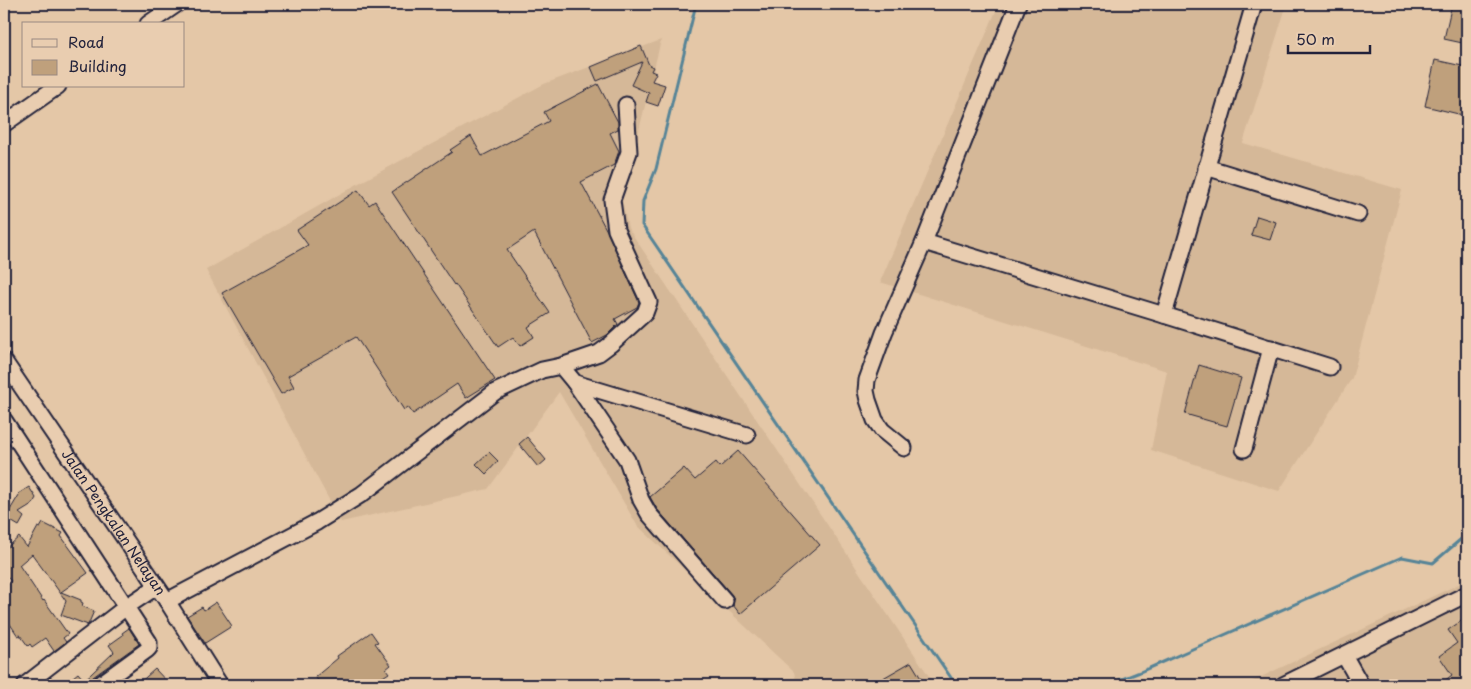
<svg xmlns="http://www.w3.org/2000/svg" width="1471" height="689" font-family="'Playpen Sans',sans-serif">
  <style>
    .built { fill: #d5b898 }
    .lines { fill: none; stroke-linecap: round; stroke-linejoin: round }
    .stream { stroke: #568497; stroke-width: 3 }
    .building { fill: #bfa07c; stroke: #22223b }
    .minor-casing { stroke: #22223b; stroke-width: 19 }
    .minor { stroke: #e9cdb0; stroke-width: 15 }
    .labels { text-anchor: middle; stroke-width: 4.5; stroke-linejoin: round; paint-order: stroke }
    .street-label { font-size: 14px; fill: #22223b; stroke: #e9cdb0 }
  </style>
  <rect width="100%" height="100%" fill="#e4c7a7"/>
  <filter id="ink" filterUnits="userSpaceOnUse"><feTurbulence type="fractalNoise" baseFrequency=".02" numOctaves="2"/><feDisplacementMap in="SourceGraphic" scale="10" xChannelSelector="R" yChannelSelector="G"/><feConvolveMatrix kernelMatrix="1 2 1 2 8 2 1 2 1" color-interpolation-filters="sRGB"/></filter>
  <g filter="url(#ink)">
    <!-- built -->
    <g class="built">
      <path d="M999 4H1287L1243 143 1402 190 1352 378 1279 491 1151 450 1167 371 880 282Z"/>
      <path d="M661 40 622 200 628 228 935 685H797L794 672 637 525 559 392 488 489 341 522 206 270 361 182 544 84Z"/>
      <path d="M1467 579V685H1244L1457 585Z"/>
    </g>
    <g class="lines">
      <!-- stream -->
      <g class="stream">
        <path d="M696 4 656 169 643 201 642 225 956 685"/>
        <path d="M1107 685 1140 672 1402 557 1433 563 1467 534"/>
      </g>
    </g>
    <!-- building -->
    <g class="building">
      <path d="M1452 4H1467V44L1444 39Z"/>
      <path d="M641 46 649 65 653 67 651 71 656 73 652 81 665 85 658 106 646 102 649 93 631 85 642 62 597 81 591 67Z"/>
      <path d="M1435 60 1467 67V116L1425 106Z"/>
      <path d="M598 84 618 122V129L610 133 619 151 614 165 581 182 607 231 639 302 637 307 615 319 618 324 607 335 592 343 534 232 507 250 550 313 528 327 534 337 520 346 513 337 498 347 455 284 454 285 392 192 452 152 450 150 471 136 482 156 549 121 544 112Z"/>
      <path d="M358 190 369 205 375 201 495 380 466 398 457 384 413 414 408 407 404 410 356 337 340 346V347L288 376 294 387 281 394 222 293 308 245 297 230Z"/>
      <path d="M1257 216 1276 222 1270 240 1251 235Z"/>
      <path d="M1199 365 1241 378 1227 426 1185 414Z"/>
      <path d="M527 437 546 460 538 467 519 444Z"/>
      <path d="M738 451 820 545 740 614 733 605 734 600 732 595 657 509 650 497 684 468 695 480 716 462 720 467Z"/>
      <path d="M489 452 498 461 486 474 476 464Z"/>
      <path d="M29 487 36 498 32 505 19 513 24 517 19 526 9 520 4 523V520L19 495 18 494Z"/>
      <path d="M43 523 63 533 61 536 88 573 61 592 81 600V602L83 603 82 606 94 611 88 625 61 615 66 601 32 554 19 565 43 601 44 600 68 634 63 638 66 642 54 651 45 638 32 647 30 644 28 646 20 635 18 636 4 615V586L11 581 4 573V550L19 537 27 547 38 527 40 528Z"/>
      <path d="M216 602 232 626 205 643 187 616 202 607 204 610Z"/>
      <path d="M1467 617V685H1439L1452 675 1439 656 1457 643 1448 630Z"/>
      <path d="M129 628 139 644 93 677 91 681 90 685H63L78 673 84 680 91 674 114 652 109 645 123 635 122 633Z"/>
      <path d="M371 632 378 642 375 643 391 665 386 669 389 673 378 680 382 685H322L315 677 338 658 337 656Z"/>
      <path d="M911 662 925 685H871Z"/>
      <path d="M155 669 170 685H137Z"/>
    </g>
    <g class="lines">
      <defs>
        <g id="minor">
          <path d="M1018 4 924 242 1164 315"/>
          <path d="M1254 4 1164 315 1330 367"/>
          <path d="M148 24 177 4"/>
          <path d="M4 124 58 86"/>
          <path d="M1206 167 1358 214"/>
          <path id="s1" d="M4 361 167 601 220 685"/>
          <path d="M561 366 575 383 627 460 641 500 649 514 725 601"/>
          <path d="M575 383 747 435"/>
          <path d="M4 420 149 642V648L147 650 99 685"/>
          <path d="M904 448 882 430 875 420 868 400 866 391 867 380 884 333 924 242"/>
          <path d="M1244 449 1271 348"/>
          <path d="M167 601 317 522 362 494 495 392 542 370 561 366 599 353 611 344 645 313 649 302 616 230 612 200 629 152 626 105"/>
          <path d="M1344 655 1361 685"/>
          <path d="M25 685 126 607 156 587"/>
          <path d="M1283 685 1467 594"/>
        </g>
      </defs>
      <!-- minor casing -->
      <use href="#minor" class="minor-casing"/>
      <!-- minor -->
      <use href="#minor" class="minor"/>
    </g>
  </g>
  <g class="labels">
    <!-- street labels -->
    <g class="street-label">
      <text dy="5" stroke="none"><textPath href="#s1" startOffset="195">Jalan Pengkalan Nelayan</textPath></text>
    </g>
  </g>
  <!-- margin -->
  <rect width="1471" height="689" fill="none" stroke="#e9cdb0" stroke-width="20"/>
  <rect x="10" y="10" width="1451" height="669" fill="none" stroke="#22223b" stroke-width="2" filter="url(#ink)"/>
  <!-- legend -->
  <rect x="22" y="22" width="162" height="65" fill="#e9cdb0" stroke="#998981"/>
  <rect x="32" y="39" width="25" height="8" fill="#e9cdb0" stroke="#998981"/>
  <text x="68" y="48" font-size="15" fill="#22223b">Road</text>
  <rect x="32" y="60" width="25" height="15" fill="#bfa07c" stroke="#998981"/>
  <text x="68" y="72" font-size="15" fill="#22223b">Building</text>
  <!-- scale -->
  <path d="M1288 45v8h82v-8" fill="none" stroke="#22223b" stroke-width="2.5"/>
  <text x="1296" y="45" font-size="15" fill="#22223b" stroke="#e9cdb0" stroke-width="4" paint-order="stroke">50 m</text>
</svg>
